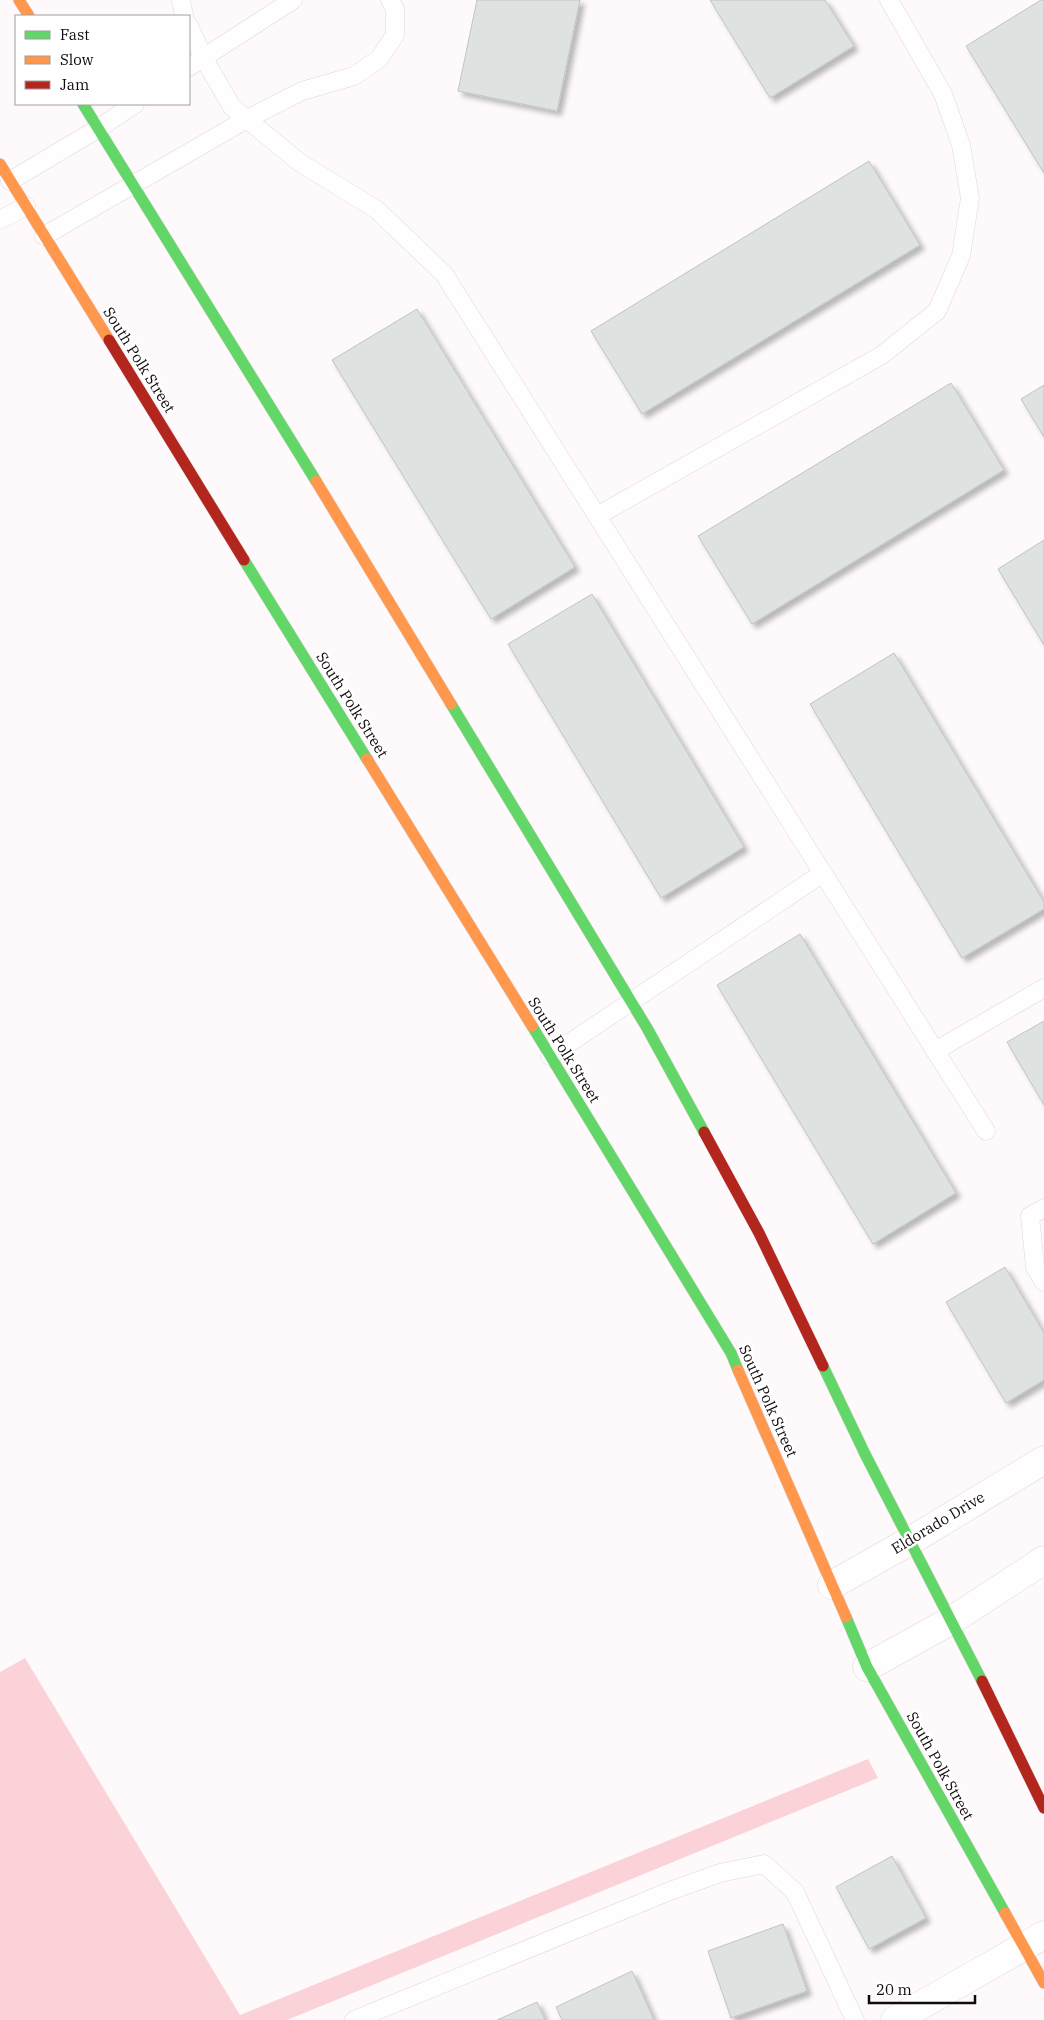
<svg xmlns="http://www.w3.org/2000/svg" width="1044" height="2020" font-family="'IBM Plex Serif',serif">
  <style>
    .forest { fill: #fad2d7 }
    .building { fill: #dee2e1; stroke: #c0c4c3; filter: url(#shadow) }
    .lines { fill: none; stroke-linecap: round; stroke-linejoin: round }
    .lane-casing { stroke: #ded7d8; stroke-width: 19 }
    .street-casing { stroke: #ded7d8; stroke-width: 29 }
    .fast-casing { stroke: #ded7d8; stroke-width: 12 }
    .slow-casing { stroke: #ded7d8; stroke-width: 12 }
    .jam-casing { stroke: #ded7d8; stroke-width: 12 }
    .lane { stroke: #fffefe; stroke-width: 18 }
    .street { stroke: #fffefe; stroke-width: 28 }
    .fast { stroke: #63d668; stroke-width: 11 }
    .slow { stroke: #ff974d; stroke-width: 11 }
    .jam { stroke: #b3261e; stroke-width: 11 }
    .labels { text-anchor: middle; stroke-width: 5; stroke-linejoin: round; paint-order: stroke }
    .street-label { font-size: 15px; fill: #12090a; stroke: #fff }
  </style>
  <defs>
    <filter id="shadow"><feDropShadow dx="4.5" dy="4.5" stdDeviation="2.5" flood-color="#0004"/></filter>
  </defs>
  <rect width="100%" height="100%" fill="#fefafb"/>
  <!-- forest -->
  <path class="forest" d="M25 1658 240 2015 868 1759 878 1778 287 2020H0V1672Z"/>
  <!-- building -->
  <g class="building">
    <path d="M477 0H580L557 111 458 91Z"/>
    <path d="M710 0H825L854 46 770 98Z"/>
    <path d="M1041 0H1044V173L966 46Z"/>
    <path d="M869 161 920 245 642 414 591 331Z"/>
    <path d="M417 309 575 567 491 619 332 360Z"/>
    <path d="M951 383 1004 470 752 624 698 536Z"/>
    <path d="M1044 385V437L1021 399Z"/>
    <path d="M1044 540V645L998 569Z"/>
    <path d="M592 594 744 847 661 898 508 644Z"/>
    <path d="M894 653 1044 902V909L962 958 810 704Z"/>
    <path d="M800 934 956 1193 873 1244 717 985Z"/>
    <path d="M1044 1021V1105L1007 1042Z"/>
    <path d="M1005 1267 1044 1333V1380L1006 1403 946 1302Z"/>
    <path d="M892 1856 926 1918 869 1949 836 1887Z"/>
    <path d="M783 1924 807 1991 731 2018 708 1951Z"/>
    <path d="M632 1971 654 2020H562L556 2007Z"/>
    <path d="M537 2002 545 2020H497Z"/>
  </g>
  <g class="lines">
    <defs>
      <g id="lane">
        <path d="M181 0 184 16"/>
        <path d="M189 26 203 57 232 107 299 162 377 210 444 274 986 1131"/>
        <path d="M189 67 293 0"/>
        <path d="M10 181 99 128 135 104"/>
        <path d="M0 220 26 206"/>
        <path d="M44 236 247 119 302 91 354 76 379 59 395 35V9L390 0"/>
        <path d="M597 516 882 355 937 311 961 256 970 198 961 145 943 94 889 0"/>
        <path d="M935 1051 1044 988"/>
        <path d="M550 1056 823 873"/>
        <path d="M1044 1208 1030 1216 1035 1267 1044 1282"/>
        <path d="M354 2020 670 1891 720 1873 764 1864 795 1892 855 2020"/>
      </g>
      <g id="street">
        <path d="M832 1585 910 1541 1044 1460"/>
        <path d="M867 1667 952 1620 1044 1560"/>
        <path d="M895 2020 1044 1935"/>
      </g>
      <g id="fast">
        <path d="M83 104 316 481"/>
        <path d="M244 560 367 759"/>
        <path d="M451 704 647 1028 704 1132"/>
        <path d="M532 1026 731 1353 738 1370"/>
        <path d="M823 1366 865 1454 982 1681"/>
        <path d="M846 1617 867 1667 1005 1913"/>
      </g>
      <g id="slow">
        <path d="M19 0 29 16"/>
        <path d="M0 164 109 340"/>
        <path d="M316 481 451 704"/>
        <path d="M367 759 532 1026"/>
        <path d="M738 1370 846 1617"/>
        <path d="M1005 1913 1044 1983"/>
      </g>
      <g id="jam">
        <path d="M109 340 244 560"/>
        <path d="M704 1132 759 1233 823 1366"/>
        <path d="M982 1681 1044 1808"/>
      </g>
    </defs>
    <!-- lane casing -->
    <use href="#lane" class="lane-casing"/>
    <!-- street casing -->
    <use href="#street" class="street-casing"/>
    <!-- fast casing -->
    <use href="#fast" class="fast-casing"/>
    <!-- slow casing -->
    <use href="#slow" class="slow-casing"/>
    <!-- jam casing -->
    <use href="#jam" class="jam-casing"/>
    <!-- lane -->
    <use href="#lane" class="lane"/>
    <!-- street -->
    <use href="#street" class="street"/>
    <!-- fast -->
    <use href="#fast" class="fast"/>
    <!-- slow -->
    <use href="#slow" class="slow"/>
    <!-- jam -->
    <use href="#jam" class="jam"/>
  </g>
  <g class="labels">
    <!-- street labels -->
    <g class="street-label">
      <text transform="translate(139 360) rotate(58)" y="5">South Polk Street</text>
      <text transform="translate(352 705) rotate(58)" y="5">South Polk Street</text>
      <text transform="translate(564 1050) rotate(58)" y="5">South Polk Street</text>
      <text transform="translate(768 1401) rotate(66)" y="5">South Polk Street</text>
      <text transform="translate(938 1523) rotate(-31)" y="5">Eldorado Drive</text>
      <text transform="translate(940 1766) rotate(61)" y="5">South Polk Street</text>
    </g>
  </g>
  <!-- legend -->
  <rect x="15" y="15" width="175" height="90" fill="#ffffff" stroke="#a09d9d"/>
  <rect x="25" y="31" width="25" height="8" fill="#63d668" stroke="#a09d9d"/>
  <text x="60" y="40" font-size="15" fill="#12090a">Fast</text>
  <rect x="25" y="56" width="25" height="8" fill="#ff974d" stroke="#a09d9d"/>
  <text x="60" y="65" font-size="15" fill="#12090a">Slow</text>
  <rect x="25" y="81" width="25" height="8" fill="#b3261e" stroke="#a09d9d"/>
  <text x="60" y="90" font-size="15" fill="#12090a">Jam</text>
  <!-- scale -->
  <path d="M869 1995v8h106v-8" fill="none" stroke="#12090a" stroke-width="2.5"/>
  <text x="876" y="1995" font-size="15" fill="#12090a" stroke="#ffffff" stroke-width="4" paint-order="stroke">20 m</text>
</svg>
